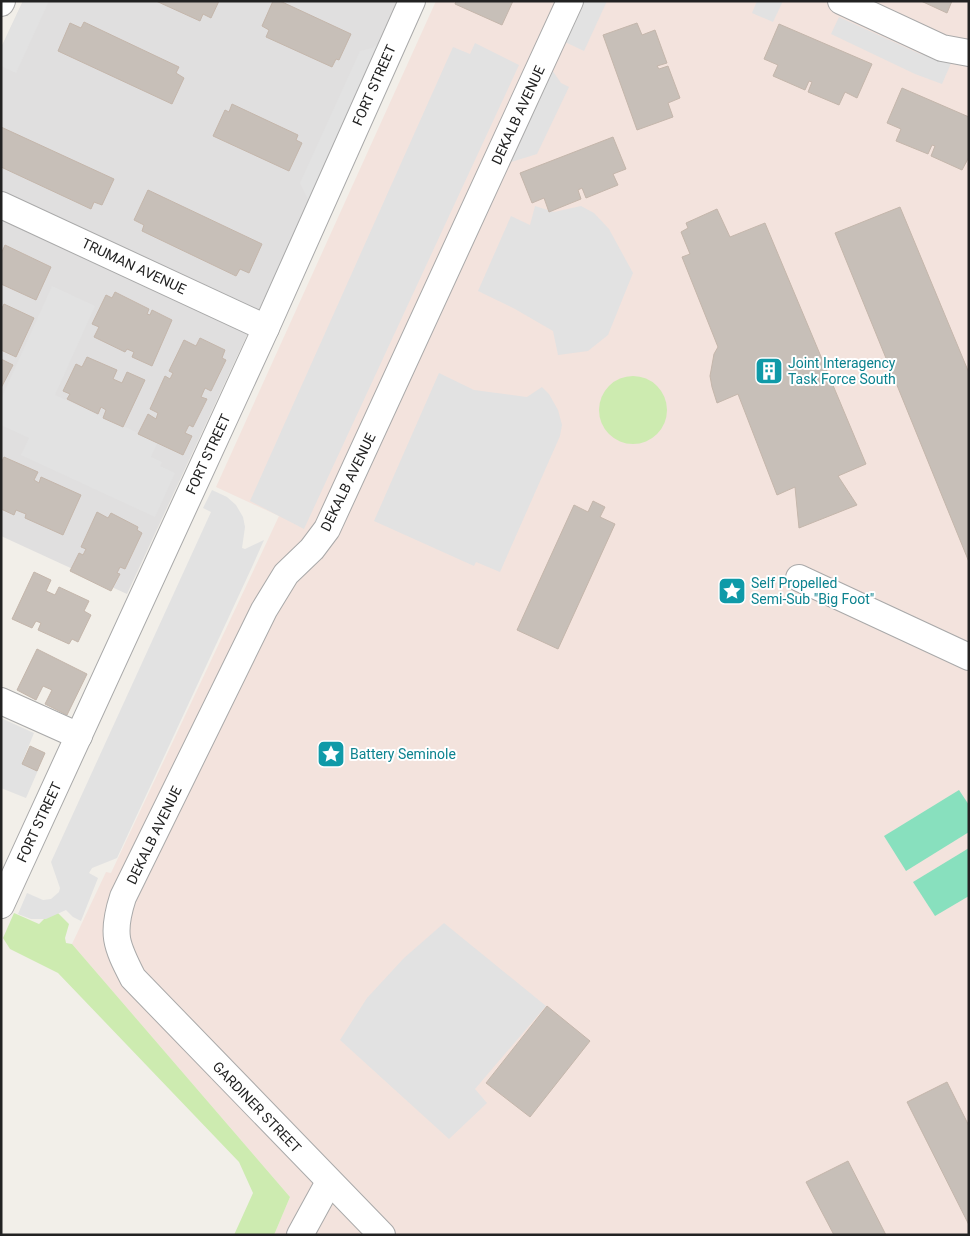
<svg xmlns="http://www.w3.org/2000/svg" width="970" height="1236" font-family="Roboto,sans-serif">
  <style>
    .residential { fill: #e0dfdf }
    .military { fill: #f3e3dd }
    .grass { fill: #cdebb0 }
    .pitch { fill: #88e0be }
    .parking { fill: #e2e2e2 }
    .building { fill: #c7bfb8; stroke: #c4b6ab }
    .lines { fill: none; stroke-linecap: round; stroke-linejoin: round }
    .minor-casing { stroke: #a9a9a9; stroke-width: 28 }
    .minor { stroke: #fff; stroke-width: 26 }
    .labels { text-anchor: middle; stroke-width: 4; stroke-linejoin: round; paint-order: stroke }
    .street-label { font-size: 14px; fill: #222; stroke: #fff }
    .culture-label { font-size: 14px; fill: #0d838f; stroke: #fff; text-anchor: start }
  </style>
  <rect width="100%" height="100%" fill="#f2efe9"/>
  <!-- residential -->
  <path class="residential" d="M23 1H402L127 594 1 536V48Z"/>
  <!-- military -->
  <path class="military" d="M436 1H969V1235H274L290 1197 72 944 106 872 111 873 279 516 216 487Z"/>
  <!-- grass -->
  <g class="grass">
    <circle cx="633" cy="410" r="34"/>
    <path d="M54 909 69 924 65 938 66 943 72 944 290 1197 274 1235H234L253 1193 239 1162 58 973 10 949 3 938 14 913 39 924Z"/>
  </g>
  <!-- pitch -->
  <g class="pitch">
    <path d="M959 790 969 805V832L906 871 884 836Z"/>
    <path d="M969 848V896L935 916 913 882Z"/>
  </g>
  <!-- parking -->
  <g class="parking">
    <path d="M23 1H49L16 73 1 66V48Z"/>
    <path d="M584 1H607L584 51 565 42Z"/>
    <path d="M757 1H783L773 22 752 13Z"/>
    <path d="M839 17 920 54 952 61 942 84 915 74 831 34Z"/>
    <path d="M384 40 309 201 300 183 360 51 372 48Z"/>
    <path d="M475 43 519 65 304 529 250 501 453 47 470 54Z"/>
    <path d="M552 70 561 83 569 87 537 154 511 162Z"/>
    <path d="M535 206 554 212 581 206 594 213 609 229 633 273 608 335 588 351 558 355 553 331 515 309 478 291 511 216 530 225Z"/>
    <path d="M52 286 95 306 55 395 158 442 151 457 162 462 160 466 175 473 155 517 21 455 29 438 1 425V399Z"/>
    <path d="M439 373 474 390 527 397 542 387 549 394 558 410 562 425 560 436 500 572 476 562 474 566 374 521Z"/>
    <path d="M212 490 227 497 236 505 243 517 245 527 242 548 245 549 264 540 252 567 117 858 92 868 89 873 98 878 81 921 73 917 66 910 46 919H31L18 914 27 893 43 900 51 899 59 892 60 888 51 862 211 512 203 508Z"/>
    <path d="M1 718 34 733 23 760 39 768 26 798 1 788Z"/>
    <path d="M444 923 546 1006 475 1089 487 1103 449 1139 340 1040 367 998 404 958Z"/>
  </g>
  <!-- building -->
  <g class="building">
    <path d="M156 1H219L211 18 203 14 200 21Z"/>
    <path d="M273 1H280L351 34 339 60 336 59 332 67 266 37 269 30 262 26Z"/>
    <path d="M456 1H513L502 25 455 4Z"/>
    <path d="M921 1H952L947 13Z"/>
    <path d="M84 22 179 67 176 73 184 78 172 104 58 51 70 23 81 28Z"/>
    <path d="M637 23 642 35 655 30 667 63 657 66 659 69 668 66 680 98 668 103 673 117 637 130 603 35Z"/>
    <path d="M779 24 872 64 857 98 845 92 839 105 808 92 812 82 809 81 805 90 773 76 778 65 764 59Z"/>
    <path d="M902 88 969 117V157L962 170 931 156 935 146 932 145 928 154 896 141 901 129 887 123Z"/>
    <path d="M232 104 298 135 296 140 302 143 289 171 213 136 225 110 229 112Z"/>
    <path d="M1 127 114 179 102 205 94 202 91 209 1 167Z"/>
    <path d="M613 137 626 169 613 174 618 185 586 198 582 188 578 190 581 199 549 212 544 198 532 203 520 173Z"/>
    <path d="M148 190 262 244 249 273 240 269 236 276 142 231 144 225 134 220Z"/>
    <path d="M900 207 969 373V562L835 233Z"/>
    <path d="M717 209 730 237 765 223 866 464 838 476 857 505 799 528 795 487 777 495 738 394 717 403 712 387 710 376 714 354 718 347 682 257 690 254 681 232 688 228 686 223Z"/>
    <path d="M5 245 51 267 36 300 1 284V254Z"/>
    <path d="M115 292 149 309 147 314 150 315 152 310 172 320 152 366 132 357 134 352 127 349 125 352 94 337 99 327 92 324 106 295 112 298Z"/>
    <path d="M4 304 34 318 16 357 1 350V310Z"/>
    <path d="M200 338 225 350 222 358 226 360 211 391 205 388 201 397 207 399 193 427 189 425 185 433 192 436 183 455 138 434 148 414 156 419 158 413 150 409 165 376 170 379 173 373 169 371 184 340 196 346Z"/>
    <path d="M87 357 117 370 113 379 122 383 127 372 145 380 123 427 103 418 106 410 101 407 98 414 67 399 70 394 63 391 76 364 82 367Z"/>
    <path d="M1 359 13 365 1 388Z"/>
    <path d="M4 457 38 472 34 480 39 483 41 477 81 495 63 535 25 518 26 514 16 510 14 515 1 509V463Z"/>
    <path d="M593 501 605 507 600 517 615 524 558 649 517 630 574 505 588 512Z"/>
    <path d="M97 512 108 518 111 513 138 527 137 530 142 533 125 569 120 567 117 573 120 574 111 591 70 571 79 553 83 555 86 549 81 547Z"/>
    <path d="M34 572 51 580 46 591 55 595 59 587 89 601 84 611 91 615 78 642 72 639 69 644 38 630 41 623 36 621 32 628 12 619Z"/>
    <path d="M37 649 87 674 67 715 45 704 52 690 43 686 36 700 17 690Z"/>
    <path d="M30 746 45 753 37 771 22 764Z"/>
    <path d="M547 1006 590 1041 530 1117 486 1083Z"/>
    <path d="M947 1082 969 1126V1225L907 1102Z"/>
    <path d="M848 1161 886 1235H834L806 1182Z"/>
  </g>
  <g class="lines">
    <defs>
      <g id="minor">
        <path d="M841 1 942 48 969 53"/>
        <path d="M1 3 2 1"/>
        <path d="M1 205 266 328"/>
        <path d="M799 578 969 657"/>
        <path d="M1 701 79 736"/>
        <path d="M1 905 266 328 412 1"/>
        <path d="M300 1235 329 1182"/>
        <path d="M382 1235 133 978C116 945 111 934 123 897L264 610 286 574 312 549 327 529 570 1"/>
      </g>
    </defs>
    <!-- minor casing -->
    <use href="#minor" class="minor-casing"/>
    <!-- minor -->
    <use href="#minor" class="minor"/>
  </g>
  <!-- icons -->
  <defs>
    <symbol id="building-square" viewBox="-11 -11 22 22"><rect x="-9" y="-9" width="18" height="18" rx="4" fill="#0f9aa8" stroke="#fff"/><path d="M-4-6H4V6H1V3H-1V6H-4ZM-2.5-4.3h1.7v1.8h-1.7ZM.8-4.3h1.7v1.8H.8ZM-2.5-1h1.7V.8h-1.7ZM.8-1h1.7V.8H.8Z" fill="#fff"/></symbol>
    <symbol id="sight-square" viewBox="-11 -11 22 22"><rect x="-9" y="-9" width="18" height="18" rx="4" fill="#0f9aa8" stroke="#fff"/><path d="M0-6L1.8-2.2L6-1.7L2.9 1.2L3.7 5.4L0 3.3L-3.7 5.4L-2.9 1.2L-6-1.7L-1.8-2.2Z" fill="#fff"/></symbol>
  </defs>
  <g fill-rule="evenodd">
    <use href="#building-square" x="753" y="355" width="32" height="32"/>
    <use href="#sight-square" x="716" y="575" width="32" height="32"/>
    <use href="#sight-square" x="315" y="738" width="32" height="32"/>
  </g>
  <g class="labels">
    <!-- street labels -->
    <g class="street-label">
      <text transform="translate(374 85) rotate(-66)" y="5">FORT STREET</text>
      <text transform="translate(518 115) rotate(-65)" y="5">DEKALB AVENUE</text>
      <text transform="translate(134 266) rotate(25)" y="5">TRUMAN AVENUE</text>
      <text transform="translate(208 454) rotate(-65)" y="5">FORT STREET</text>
      <text transform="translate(348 482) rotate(-64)" y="5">DEKALB AVENUE</text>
      <text transform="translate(39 822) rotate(-65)" y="5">FORT STREET</text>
      <text transform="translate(154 835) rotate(-64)" y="5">DEKALB AVENUE</text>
      <text transform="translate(257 1107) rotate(46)" y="5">GARDINER STREET</text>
    </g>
    <!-- culture labels -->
    <g class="culture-label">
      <text x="788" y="368">Joint Interagency<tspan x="788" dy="16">Task Force South</tspan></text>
      <text x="751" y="588">Self Propelled<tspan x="751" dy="16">Semi-Sub "Big Foot"</tspan></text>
      <text x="350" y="759">Battery Seminole</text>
    </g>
  </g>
  <!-- border -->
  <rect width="970" height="1236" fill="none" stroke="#222222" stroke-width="5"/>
</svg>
